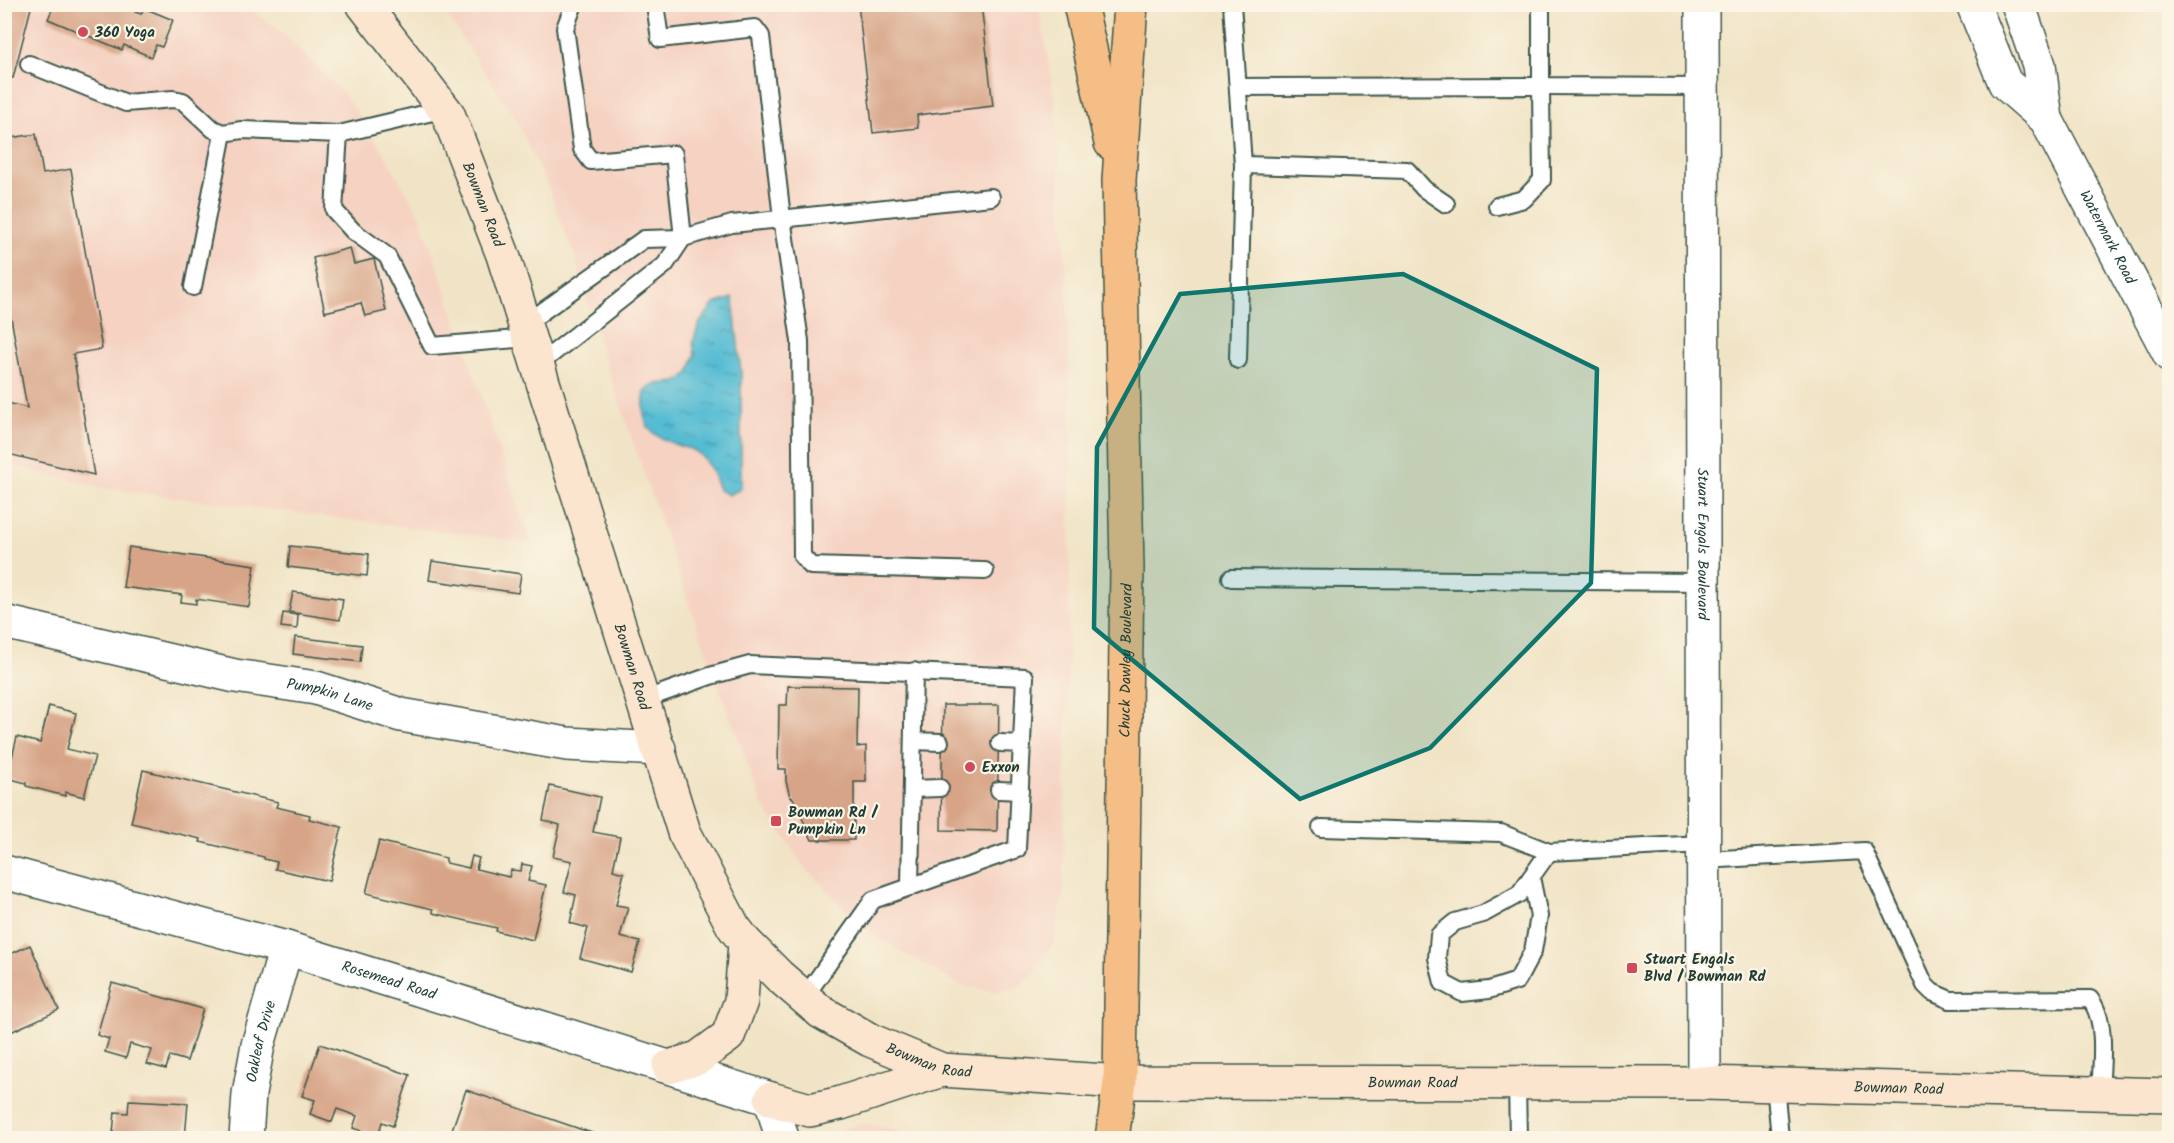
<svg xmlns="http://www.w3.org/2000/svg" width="2174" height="1143" font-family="Kalam,sans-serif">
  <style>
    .built { fill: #f5d2c2 }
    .water { fill: url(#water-ripples); stroke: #3a7c84; stroke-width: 1.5 }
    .building { fill: #d7a487 }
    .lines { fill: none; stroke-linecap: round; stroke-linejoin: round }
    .service-casing { stroke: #3e564a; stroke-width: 20 }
    .minor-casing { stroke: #3e564a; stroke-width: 36 }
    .tertiary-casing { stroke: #3e564a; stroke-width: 36 }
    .secondary-casing { stroke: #3e564a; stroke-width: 36 }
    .primary-casing { stroke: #3e564a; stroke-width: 36 }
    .service { stroke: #fff; stroke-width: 16 }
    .minor { stroke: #fff; stroke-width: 33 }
    .tertiary { stroke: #fff; stroke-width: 33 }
    .secondary { stroke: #fbe5cf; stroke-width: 33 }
    .primary { stroke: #f6be87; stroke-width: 33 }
    .marked { fill: #0f766e; fill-opacity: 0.2; stroke: #0f766e; stroke-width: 4.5; stroke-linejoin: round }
    .poi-dot { fill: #d1495b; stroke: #fcf5e5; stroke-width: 2 }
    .labels { text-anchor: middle; stroke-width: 4.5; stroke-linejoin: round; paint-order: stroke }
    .poi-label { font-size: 15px; font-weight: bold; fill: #1f3d34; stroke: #fcf5e5; text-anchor: start }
    .street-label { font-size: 15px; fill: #1f3d34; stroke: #fcf5e5 }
  </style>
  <defs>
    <pattern id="water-ripples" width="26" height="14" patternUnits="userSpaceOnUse" patternTransform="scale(1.5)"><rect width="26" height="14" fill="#55bcd3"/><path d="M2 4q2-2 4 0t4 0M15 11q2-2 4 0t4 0" fill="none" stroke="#469aac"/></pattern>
  </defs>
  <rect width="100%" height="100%" fill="#fcf5e5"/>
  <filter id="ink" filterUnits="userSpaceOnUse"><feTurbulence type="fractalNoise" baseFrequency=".0167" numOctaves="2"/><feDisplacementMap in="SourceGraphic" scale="12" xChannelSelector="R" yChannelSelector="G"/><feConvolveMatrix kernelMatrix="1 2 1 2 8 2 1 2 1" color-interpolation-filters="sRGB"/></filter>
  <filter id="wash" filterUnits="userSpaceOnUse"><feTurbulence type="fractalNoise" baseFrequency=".008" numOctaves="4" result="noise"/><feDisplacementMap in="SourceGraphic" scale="24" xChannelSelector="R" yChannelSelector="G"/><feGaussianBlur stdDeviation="1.35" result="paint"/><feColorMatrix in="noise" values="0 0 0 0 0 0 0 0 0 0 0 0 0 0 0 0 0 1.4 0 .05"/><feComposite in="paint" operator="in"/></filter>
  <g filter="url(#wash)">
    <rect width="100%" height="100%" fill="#f1e4c6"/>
    <!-- built -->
    <g class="built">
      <path d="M5 5H243L284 34 345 95 381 148 421 217 531 543 103 488 5 464Z"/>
      <path d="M436 5H1039L1055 102 1067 284 1071 431 1069 631 1063 895 1055 939 1038 970 1019 987 996 992 960 985 878 939 845 909 801 863 762 804 696 624 599 344 576 260 548 187 513 114 445 13Z"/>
      <path d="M860 1124 883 1126 920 1138H826L831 1133Z"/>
    </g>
    <!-- water -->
    <path class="water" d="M733 298 741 373V489L729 495 719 490C714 476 709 463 698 453 694 449 686 448 680 446 647 435 640 425 645 391L656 384 677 382 689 373 695 355 693 342 699 324 714 304Z"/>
    <g id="blocks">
      <!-- building -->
      <g class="building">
        <path d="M4 4H32L13 78 4 76Z"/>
        <path d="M858 4H981L993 106 917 115 918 128 873 133Z"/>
        <path d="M54 5H138L135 12 141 14 144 8 173 20 162 47 156 45 151 57 124 45 122 50 48 19Z"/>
        <path d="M36 134 43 174 71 169 102 349 73 354 94 475 4 453V402L27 408 4 278V139Z"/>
        <path d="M350 248 354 264 374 259 386 311 365 316 361 303 325 312 313 258Z"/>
        <path d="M290 546 369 554 367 576 288 567Z"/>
        <path d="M129 547 255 565 249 607 196 599V604L181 602 182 595 123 587Z"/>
        <path d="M432 561 521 574 518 593 429 580Z"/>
        <path d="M293 592 343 599 340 620 289 612Z"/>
        <path d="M283 613 298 615 297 629 281 627Z"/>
        <path d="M295 637 362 645 360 662 293 654Z"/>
        <path d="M788 686 858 687 857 747 866 746V782H854V840H812L793 798 790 797 786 781V769H778L779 705H787Z"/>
        <path d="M943 705H999L997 831 941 830Z"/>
        <path d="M49 706 76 713 67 749 95 756 84 797 65 792V796L26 786V783L7 778 17 737 40 743Z"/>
        <path d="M143 770 278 802 276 807 310 815 309 819 342 827 329 881 275 869 277 862 264 859V857L200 842 201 839 131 823Z"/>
        <path d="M550 786 600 797 593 832 620 837 613 870 624 873 616 905 628 907 620 937 640 942 631 972 580 958 588 928 570 923 576 895 564 892 572 861 553 857 560 825 543 820Z"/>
        <path d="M379 841 446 858V863L469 868 472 856 479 858 476 869 509 877 511 870 521 871 522 864 532 866 528 881 546 885 533 940 496 931 497 928 433 913V909L366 893Z"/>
        <path d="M30 945 59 1010 4 1035V957Z"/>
        <path d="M112 983 203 1009 187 1061 170 1056 166 1069 147 1064 152 1050 130 1044 126 1058 105 1052 109 1039 97 1035Z"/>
        <path d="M320 1044 410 1075 393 1126 382 1122 378 1136 353 1128 357 1116 337 1109 332 1122 310 1114 315 1100 302 1096Z"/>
        <path d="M466 1090 580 1129 607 1138H449Z"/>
        <path d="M129 1100 188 1103 185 1138H125V1134L113 1133 115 1112 128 1113Z"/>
      </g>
    </g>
  </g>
  <g filter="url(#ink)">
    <use href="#blocks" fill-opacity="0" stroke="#3e564a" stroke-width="1.5"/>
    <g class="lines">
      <defs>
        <g id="service">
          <path d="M655 4 660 39 755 28 761 36 782 218 800 341 802 556 811 566 985 571"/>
          <path d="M1232 4 1243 165 1238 360"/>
          <path d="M1541 4V86L1703 87"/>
          <path d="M29 64 126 103 173 99 183 101 213 129 223 133 242 130 339 134 445 109"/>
          <path d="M1238 87 1541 86 1542 180 1524 199 1497 206"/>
          <path d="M339 134 334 210 353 231 387 256 432 346 529 338"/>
          <path d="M1243 165 1407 170 1424 189 1446 204"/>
          <path d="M193 287 223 133"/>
          <path d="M525 324 644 239 683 238 732 224 991 197"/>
          <path d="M538 365 665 265 683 238 674 154 591 161 582 149 565 28 574 4"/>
          <path d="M1231 578 1703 582"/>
          <path d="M643 700 710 676 750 665 1025 677 1017 849 873 900 804 998"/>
          <path d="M913 741 940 742"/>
          <path d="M1000 743 1022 744"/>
          <path d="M912 789 940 788"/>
          <path d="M999 790 1020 791"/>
          <path d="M1321 828 1501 833 1549 852 1703 844"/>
          <path d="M1704 860 1864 851 1925 985 1932 992 1950 1000 2090 999C2108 1022 2101 1065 2100 1094"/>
          <path d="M1531 877 1539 916 1533 951 1517 981 1489 990 1462 993 1443 983 1437 958 1439 935 1455 922 1483 914 1519 894 1549 852"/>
          <path d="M910 887 914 671"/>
          <path d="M1517 1083 1518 1138"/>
          <path d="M1775 1085 1780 1138"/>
        </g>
        <g id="minor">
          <path id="s1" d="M4 622 235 676 316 688 401 715 567 744 659 749"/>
          <path id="s2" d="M4 872 286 948 771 1099 782 1138"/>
          <path id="s3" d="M246 1138 249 1094 258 1045 286 948"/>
        </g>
        <g id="tertiary">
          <path id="s4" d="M1702 4 1704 1083"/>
          <path id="s5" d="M1973 4 2005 83 2046 119 2170 355"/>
          <path d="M2018 4 2039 65 2046 119"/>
        </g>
        <g id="secondary">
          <path id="s6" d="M363 4 448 114 503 255 684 832 733 926 745 942 779 976 821 1012 870 1040 942 1070 1120 1082 1704 1083 2170 1095"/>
          <path d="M669 1067 698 1058 728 1036 741 1001 745 942"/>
          <path d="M771 1099 810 1110 841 1103 942 1070"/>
        </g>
        <g id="primary">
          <path d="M1080 4 1111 143"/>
          <path id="s7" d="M1112 1138 1120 1082 1127 568 1119 180 1131 4"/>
        </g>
      </defs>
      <!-- service casing -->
      <use href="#service" class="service-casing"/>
      <!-- minor casing -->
      <use href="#minor" class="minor-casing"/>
      <!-- tertiary casing -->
      <use href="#tertiary" class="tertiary-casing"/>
      <!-- secondary casing -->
      <use href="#secondary" class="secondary-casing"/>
      <!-- primary casing -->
      <use href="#primary" class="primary-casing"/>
      <!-- service -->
      <use href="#service" class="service"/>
      <!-- minor -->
      <use href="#minor" class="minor"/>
      <!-- tertiary -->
      <use href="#tertiary" class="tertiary"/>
      <!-- secondary -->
      <use href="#secondary" class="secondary"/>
      <!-- primary -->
      <use href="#primary" class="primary"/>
    </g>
  </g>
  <!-- marked area -->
  <path class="marked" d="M1403 274 1597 369 1591 583 1430 748 1300 799 1094 628 1097 447 1180 294Z"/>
  <!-- markers -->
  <g class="poi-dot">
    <circle cx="83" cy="32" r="6"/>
    <circle cx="970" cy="767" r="6"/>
    <rect x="770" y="815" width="12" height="12" rx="3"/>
    <rect x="1626" y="962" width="12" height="12" rx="3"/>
  </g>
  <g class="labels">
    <!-- poi labels -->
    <g class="poi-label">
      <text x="95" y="37">360 Yoga</text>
      <text x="982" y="772">Exxon</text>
      <text x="788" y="817">Bowman Rd /<tspan x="788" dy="17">Pumpkin Ln</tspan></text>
      <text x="1644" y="964">Stuart Engals<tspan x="1644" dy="17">Blvd / Bowman Rd</tspan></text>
    </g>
    <!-- street labels -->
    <g class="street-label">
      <text dy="5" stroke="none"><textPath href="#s6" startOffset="236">Bowman Road</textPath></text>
      <text dy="5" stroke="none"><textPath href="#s5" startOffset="273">Watermark Road</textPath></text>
      <text dy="5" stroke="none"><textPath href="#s4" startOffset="540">Stuart Engals Boulevard</textPath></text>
      <text dy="5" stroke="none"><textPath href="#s7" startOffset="478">Chuck Dawley Boulevard</textPath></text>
      <text dy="5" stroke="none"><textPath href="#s6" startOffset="722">Bowman Road</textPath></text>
      <text dy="5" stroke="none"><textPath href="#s1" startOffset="334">Pumpkin Lane</textPath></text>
      <text dy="5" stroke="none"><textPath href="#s2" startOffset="400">Rosemead Road</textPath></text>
      <text dy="5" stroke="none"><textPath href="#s3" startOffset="98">Oakleaf Drive</textPath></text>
      <text dy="5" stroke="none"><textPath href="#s6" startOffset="1244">Bowman Road</textPath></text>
      <text dy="5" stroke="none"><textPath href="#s6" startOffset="1730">Bowman Road</textPath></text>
      <text dy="5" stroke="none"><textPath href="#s6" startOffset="2216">Bowman Road</textPath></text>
    </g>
  </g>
  <!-- margin -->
  <rect width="2174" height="1143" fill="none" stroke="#fcf5e5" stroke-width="24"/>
</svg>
